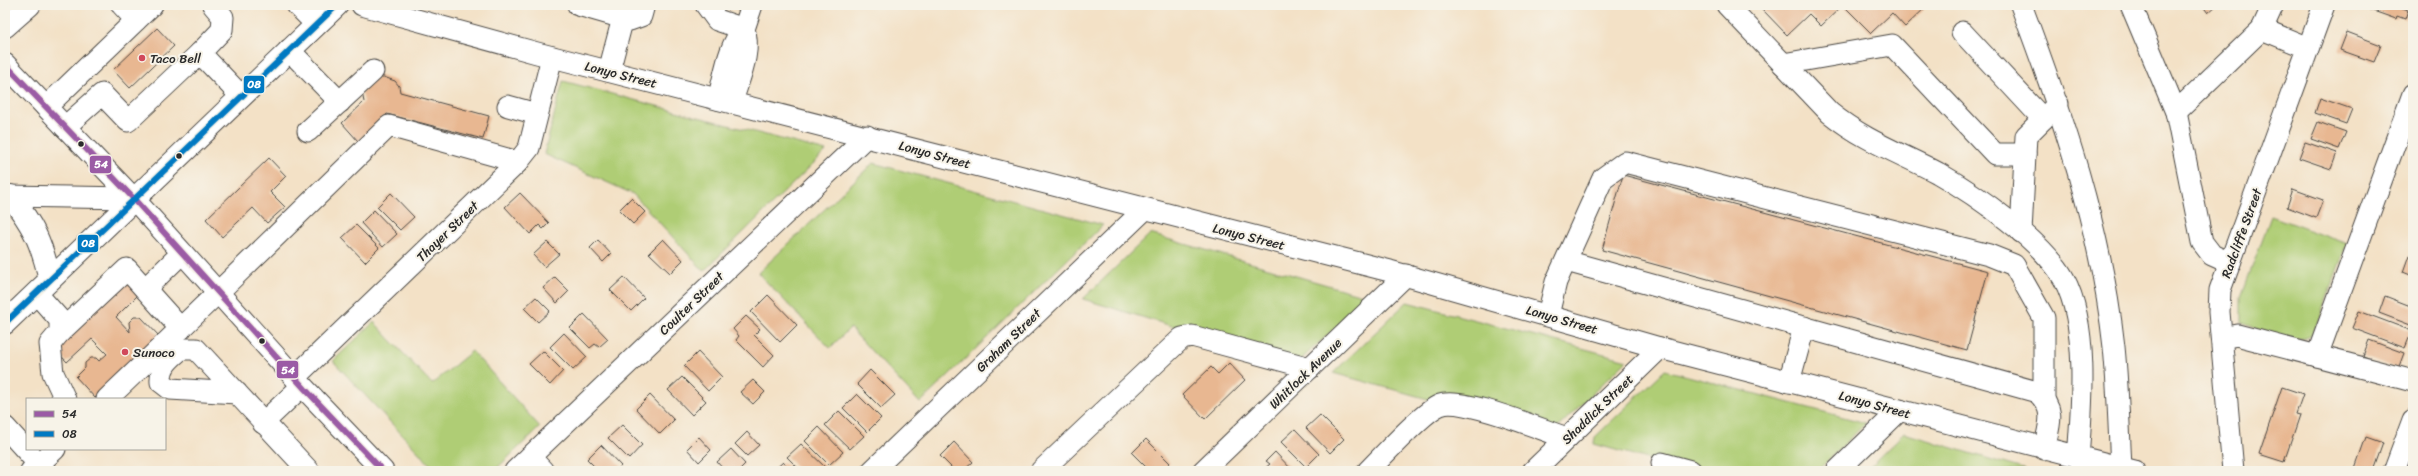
<svg xmlns="http://www.w3.org/2000/svg" width="2418" height="476" font-family="Sriracha,sans-serif">
  <style>
    .green { fill: #afcd74; stroke: #6d7c50 }
    .building { fill: #e8b791 }
    .lines { fill: none; stroke-linecap: round; stroke-linejoin: round }
    .minor-casing { stroke: #494642; stroke-width: 23 }
    .major-casing { stroke: #494642; stroke-width: 24 }
    .minor { stroke: #fff; stroke-width: 21 }
    .major { stroke: #fff; stroke-width: 22 }
    .bus-1-casing { stroke: #f7f3e8; stroke-width: 9 }
    .bus-2-casing { stroke: #f7f3e8; stroke-width: 9 }
    .bus-1 { stroke: #9b5ba5; stroke-width: 6 }
    .bus-2 { stroke: #0079c2; stroke-width: 6 }
    .poi-dot { fill: #d1495b; stroke: #f7f3e8; stroke-width: 1.5 }
    .bus-dot { fill: #2b2b2b; stroke: #f7f3e8; stroke-width: 1.5 }
    .labels { text-anchor: middle; stroke-width: 4; stroke-linejoin: round; paint-order: stroke }
    .poi-label { font-size: 13px; fill: #2b2b2b; stroke: #f7f3e8; text-anchor: start }
    .street-label { font-size: 13px; fill: #2b2b2b; stroke: #f7f3e8 }
    .line-badge { stroke: #f7f3e8; stroke-width: 1.5 }
    .badge-label { font-size: 11px; text-anchor: middle; font-weight: bold; fill: #fff }
  </style>
  <rect width="100%" height="100%" fill="#f7f3e8"/>
  <filter id="ink" filterUnits="userSpaceOnUse"><feTurbulence type="fractalNoise" baseFrequency=".025" numOctaves="2"/><feDisplacementMap in="SourceGraphic" scale="8" xChannelSelector="R" yChannelSelector="G"/><feConvolveMatrix kernelMatrix="1 2 1 2 8 2 1 2 1" color-interpolation-filters="sRGB"/></filter>
  <filter id="wash" filterUnits="userSpaceOnUse"><feTurbulence type="fractalNoise" baseFrequency=".012" numOctaves="4" result="noise"/><feDisplacementMap in="SourceGraphic" scale="16" xChannelSelector="R" yChannelSelector="G"/><feGaussianBlur stdDeviation="0.9" result="paint"/><feColorMatrix in="noise" values="0 0 0 0 0 0 0 0 0 0 0 0 0 0 0 0 0 1.4 0 .05"/><feComposite in="paint" operator="in"/></filter>
  <g filter="url(#wash)">
    <rect width="100%" height="100%" fill="#f3e1c6"/>
    <!-- green -->
    <g class="green">
      <path d="M563 81 826 151 704 271 633 194 544 154Z"/>
      <path d="M873 163 1103 225 920 403 850 328 830 348 758 273Z"/>
      <path d="M2271 216 2347 244 2313 334C2300 348 2258 329 2241 323V297Z"/>
      <path d="M1150 234 1369 297 1296 364 1083 299Z"/>
      <path d="M1407 302 1627 360 1552 433 1333 373Z"/>
      <path d="M374 322 432 384 472 351 540 427 494 471H436L333 361Z"/>
      <path d="M1665 370 1866 423 1817 471H1691L1594 444 1595 437Z"/>
      <path d="M1904 433 2029 471H1865Z"/>
    </g>
    <g id="blocks">
      <!-- building -->
      <g class="building">
        <path d="M1764 5H1843L1821 26 1809 14 1787 35 1761 8Z"/>
        <path d="M1843 5H1928L1905 27 1892 13 1871 33Z"/>
        <path d="M2202 5H2217L2208 13Z"/>
        <path d="M2363 5H2401L2400 7 2408 10 2405 19 2397 16 2396 19 2362 7Z"/>
        <path d="M157 28 174 46 130 88 113 70Z"/>
        <path d="M2347 32 2381 45 2374 62 2340 50Z"/>
        <path d="M378 75 395 81 399 86 400 92 489 116 483 139 387 114 358 141 342 123 364 102 362 92Z"/>
        <path d="M2320 98 2352 109 2346 124 2315 113Z"/>
        <path d="M2318 122 2346 132 2339 149 2311 139Z"/>
        <path d="M2305 142 2337 153 2331 169 2299 158Z"/>
        <path d="M269 158 286 176 270 192 285 207 267 223 253 208 222 237 206 219Z"/>
        <path d="M1623 175 1988 271 1967 350 1602 250Z"/>
        <path d="M2293 189 2323 200 2316 218 2287 207Z"/>
        <path d="M391 193 414 217 400 230 377 207Z"/>
        <path d="M520 193 549 223 543 229 539 225 530 234 505 207Z"/>
        <path d="M631 198 645 212 633 224 619 210Z"/>
        <path d="M374 210 397 234 383 247 361 223Z"/>
        <path d="M356 225 379 248 365 262 342 238Z"/>
        <path d="M663 239 683 260 670 273 649 253Z"/>
        <path d="M598 240 611 254 603 262 590 248Z"/>
        <path d="M547 242 559 254 544 267 533 255Z"/>
        <path d="M2409 255 2413 256V276L2403 272Z"/>
        <path d="M124 276 140 293 116 317 130 332 129 322 134 317H141L160 337 95 398 76 377 85 368V363L91 358H96L99 361 107 354 92 339 67 362 51 345Z"/>
        <path d="M555 277 569 291 557 303 543 288Z"/>
        <path d="M624 277 644 298 631 311 610 290Z"/>
        <path d="M768 295 797 325 780 342 751 312Z"/>
        <path d="M2385 296 2413 307V326L2379 313Z"/>
        <path d="M536 297 550 311 538 322 524 308Z"/>
        <path d="M2359 311 2412 331 2405 348 2352 328Z"/>
        <path d="M584 314 608 339 599 347 595 344 590 348 570 328Z"/>
        <path d="M746 316 760 329 754 335 774 355 763 367 736 340 739 336 733 329Z"/>
        <path d="M564 333 587 357 573 370 550 347Z"/>
        <path d="M2369 340 2404 353 2398 369 2363 356Z"/>
        <path d="M543 351 563 371 550 385 529 364Z"/>
        <path d="M698 352 722 377 708 391 684 366Z"/>
        <path d="M1229 363 1245 380 1205 419 1182 395 1211 367 1218 374Z"/>
        <path d="M870 370 895 395 881 408 857 384Z"/>
        <path d="M682 377 706 401 692 415 668 390Z"/>
        <path d="M753 380 765 392 753 404 740 392Z"/>
        <path d="M2282 387 2303 394 2296 414 2300 415 2284 462 2259 454Z"/>
        <path d="M857 394 881 418 867 432 843 408Z"/>
        <path d="M650 395 674 420 660 434 636 409Z"/>
        <path d="M839 411 864 436 850 449 825 425Z"/>
        <path d="M1320 415 1344 439 1330 453 1306 428Z"/>
        <path d="M622 425 642 445 629 459 608 438Z"/>
        <path d="M819 427 843 452 829 465 805 441Z"/>
        <path d="M1295 429 1319 454 1306 467 1281 442Z"/>
        <path d="M747 432 759 445 747 456 735 444Z"/>
        <path d="M699 437 711 450 699 462 687 449Z"/>
        <path d="M2366 437 2383 443 2373 471H2354Z"/>
        <path d="M1146 439 1170 463 1162 471H1150L1132 453Z"/>
        <path d="M954 442 973 462 963 471H955L940 456Z"/>
        <path d="M801 444 826 468 823 471H801L787 457Z"/>
        <path d="M601 445 621 466 616 471H599L587 459Z"/>
        <path d="M731 449 745 464 738 471H725L717 462Z"/>
        <path d="M1275 452 1293 471H1266L1264 469 1270 464 1266 461Z"/>
        <path d="M783 462 792 471H773Z"/>
      </g>
    </g>
  </g>
  <g filter="url(#ink)">
    <use href="#blocks" fill-opacity="0" stroke="#494642" stroke-width="1"/>
    <g class="lines">
      <defs>
        <g id="minor">
          <path d="M122 5 136 20"/>
          <path d="M297 5 316 24"/>
          <path d="M362 5 537 53 1390 271 1660 348 2134 471"/>
          <path d="M578 5 630 20 641 16 644 5"/>
          <path d="M706 5 717 20 744 29 752 5"/>
          <path d="M1727 5 1830 113C1865 141 1900 153 1938 173 1975 194 2044 242 2064 279 2089 326 2082 407 2078 458"/>
          <path d="M2021 5C2063 116 2101 228 2114 347 2118 387 2119 428 2121 468"/>
          <path d="M2131 5 2176 112 2202 242 2212 255 2230 263"/>
          <path d="M5 27 30 5"/>
          <path d="M2262 29 2273 5"/>
          <path d="M1962 32 2043 119"/>
          <path d="M289 50 340 102"/>
          <path d="M200 53 222 30 223 17 213 5"/>
          <path d="M5 64 133 198 305 389 383 471"/>
          <path d="M1783 64 1892 45 1995 154H2025"/>
          <path d="M609 71 623 18"/>
          <path d="M718 99C725 77 727 47 744 29 752 52 738 80 732 102"/>
          <path d="M508 106 537 114"/>
          <path d="M46 107 152 5"/>
          <path d="M2176 112 2262 29 2308 48"/>
          <path d="M65 127 102 94 128 121 200 53 241 96"/>
          <path d="M308 131 373 71"/>
          <path d="M5 196 133 198"/>
          <path d="M2021 232 2026 136 2058 104"/>
          <path d="M1566 261 2037 392C2057 411 2049 425 2044 449"/>
          <path d="M145 289 182 253"/>
          <path d="M36 293 60 320V332L50 344 53 373 65 399"/>
          <path d="M1548 315 1556 282 1603 178 1625 162 1989 255 2014 265 2044 318V399"/>
          <path d="M60 332 127 269 181 329"/>
          <path d="M2222 338 2237 335 2413 381"/>
          <path d="M2317 356 2413 94"/>
          <path d="M295 377 518 162 529 148 552 57"/>
          <path d="M1789 382 1804 327"/>
          <path d="M237 393 170 389 161 382C160 366 169 359 181 349H196L309 471"/>
          <path d="M107 399C202 309 295 217 389 126L518 162"/>
          <path d="M263 423 302 386"/>
          <path d="M5 427 45 471"/>
          <path d="M530 457 543 471"/>
          <path d="M1662 463 1691 471"/>
          <path d="M31 471 55 449"/>
          <path d="M515 471 867 136"/>
          <path d="M872 471 1144 210"/>
          <path d="M1041 471 1182 338 1192 336 1310 368"/>
          <path d="M1203 471 1406 275"/>
          <path d="M1368 471C1383 456 1424 411 1440 405 1462 396 1542 430 1567 438"/>
          <path d="M1533 471 1660 348"/>
          <path d="M1837 471 1900 410"/>
          <path d="M2233 471 2219 312 2220 290 2324 5"/>
          <path d="M2394 471 2413 420"/>
        </g>
        <g id="major">
          <path d="M10 196C34 226 41 242 50 279"/>
          <path d="M5 323 337 5"/>
        </g>
      </defs>
      <!-- minor casing -->
      <use href="#minor" class="minor-casing"/>
      <!-- major casing -->
      <use href="#major" class="major-casing"/>
      <!-- minor -->
      <use href="#minor" class="minor"/>
      <!-- major -->
      <use href="#major" class="major"/>
      <defs>
        <path id="bus-1" d="M5 64 133 198 305 389 383 471"/>
        <path id="bus-2" d="M5 323 337 5"/>
      </defs>
      <!-- bus-1 casing -->
      <use href="#bus-1" class="bus-1-casing"/>
      <!-- bus-2 casing -->
      <use href="#bus-2" class="bus-2-casing"/>
      <!-- bus-1 -->
      <use href="#bus-1" class="bus-1"/>
      <!-- bus-2 -->
      <use href="#bus-2" class="bus-2"/>
    </g>
  </g>
  <!-- markers -->
  <g class="poi-dot">
    <circle cx="142" cy="58" r="4"/>
    <circle cx="125" cy="352" r="4"/>
  </g>
  <g class="bus-dot">
    <circle cx="81" cy="144" r="3.5"/>
    <circle cx="179" cy="156" r="3.5"/>
    <circle cx="262" cy="341" r="3.5"/>
  </g>
  <g class="labels">
    <!-- poi labels -->
    <g class="poi-label">
      <text x="150" y="63">Taco Bell</text>
      <text x="133" y="357">Sunoco</text>
    </g>
    <!-- street labels -->
    <g class="street-label">
      <text transform="translate(621 74) rotate(14)" y="5">Lonyo Street</text>
      <text transform="translate(935 154) rotate(15)" y="5">Lonyo Street</text>
      <text transform="translate(447 231) rotate(-44)" y="5">Thayer Street</text>
      <text transform="translate(2241 233) rotate(-70)" y="5">Radcliffe Street</text>
      <text transform="translate(1249 236) rotate(14)" y="5">Lonyo Street</text>
      <text transform="translate(691 303) rotate(-44)" y="5">Coulter Street</text>
      <text transform="translate(1562 319) rotate(16)" y="5">Lonyo Street</text>
      <text transform="translate(1008 340) rotate(-44)" y="5">Graham Street</text>
      <text transform="translate(1305 373) rotate(-44)" y="5">Whitlock Avenue</text>
      <text transform="translate(1875 404) rotate(15)" y="5">Lonyo Street</text>
      <text transform="translate(1597 409) rotate(-44)" y="5">Shaddick Street</text>
    </g>
  </g>
  <g class="line-badge">
    <rect x="243" y="75" width="22" height="19" rx="4" fill="#0079c2"/>
    <rect x="89" y="155" width="23" height="19" rx="4" fill="#9b5ba5"/>
    <rect x="77" y="234" width="22" height="19" rx="4" fill="#0079c2"/>
    <rect x="276" y="360" width="23" height="19" rx="4" fill="#9b5ba5"/>
  </g>
  <g class="badge-label">
    <text x="254" y="88">08</text>
    <text x="101" y="168">54</text>
    <text x="88" y="247">08</text>
    <text x="288" y="374">54</text>
  </g>
  <!-- margin -->
  <rect width="2418" height="476" fill="none" stroke="#f7f3e8" stroke-width="20"/>
  <!-- legend -->
  <rect x="26" y="398" width="140" height="52" fill="#f7f3e8" stroke="#a5a39c"/>
  <rect x="34" y="411" width="20" height="6" fill="#9b5ba5" stroke="#a5a39c"/>
  <text x="62" y="418" font-size="12" fill="#2b2b2b">54</text>
  <rect x="34" y="431" width="20" height="6" fill="#0079c2" stroke="#a5a39c"/>
  <text x="62" y="438" font-size="12" fill="#2b2b2b">08</text>
</svg>
